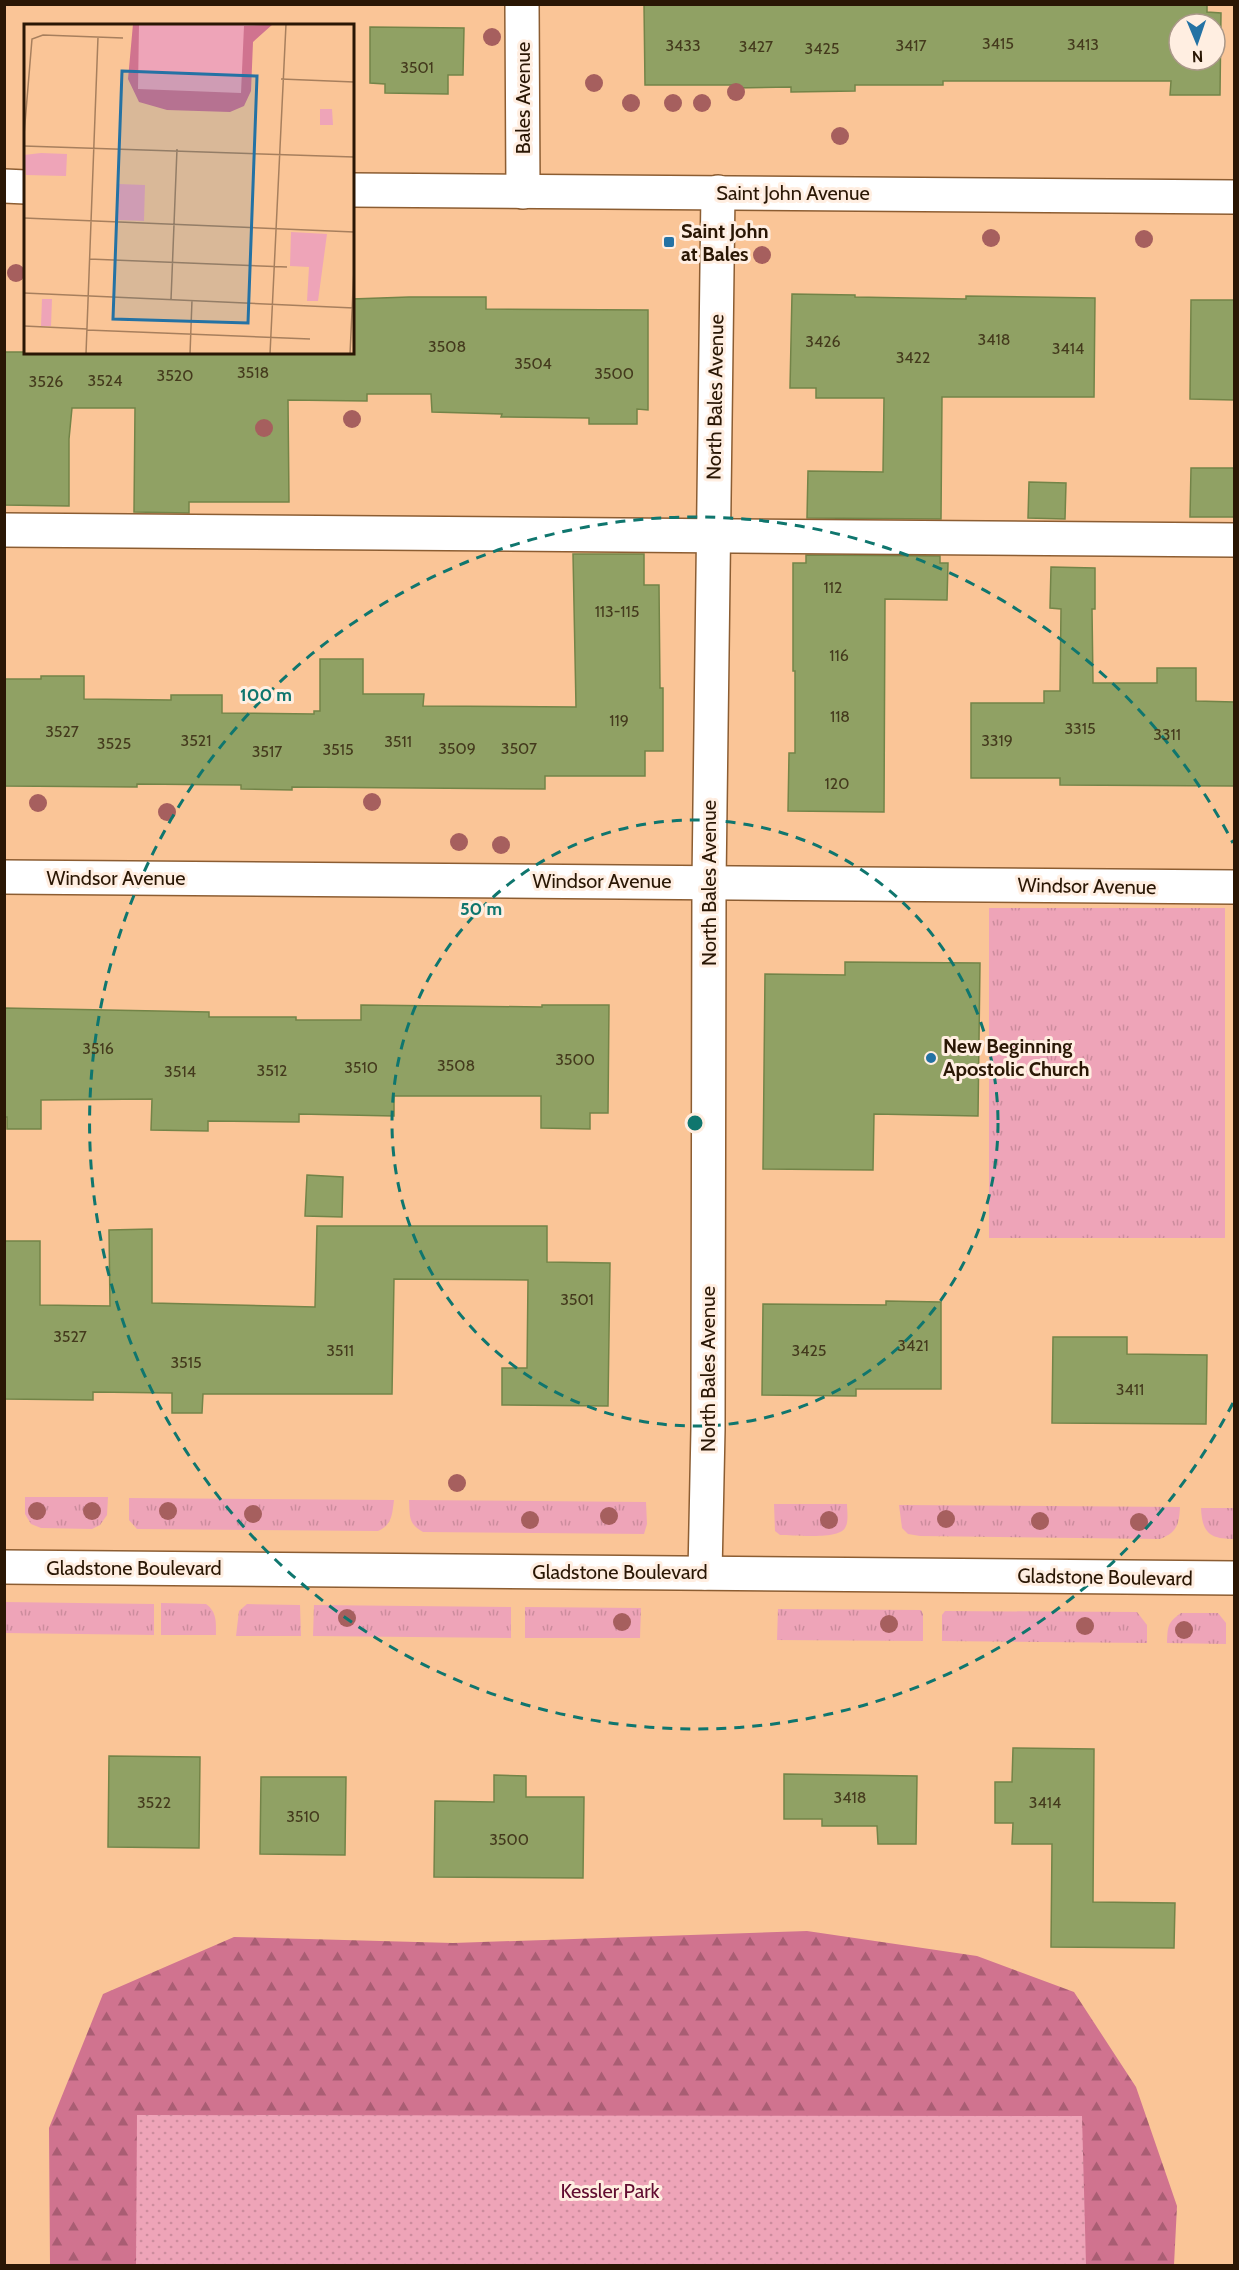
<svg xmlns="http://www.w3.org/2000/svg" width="1239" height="2270" font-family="Cabin,sans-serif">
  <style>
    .grass { fill: url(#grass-tufts) }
    .forest { fill: url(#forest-firs) }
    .park { fill: url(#park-dots) }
    .building { fill: #90a164; stroke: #738448; stroke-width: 1.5; fill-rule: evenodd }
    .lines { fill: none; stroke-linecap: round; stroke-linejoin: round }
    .minor-casing { stroke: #8c5d32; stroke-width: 36 }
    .minor { stroke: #fff; stroke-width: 33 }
    .tree { fill: #a65f5e }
    .ring { fill: none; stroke: #0f766e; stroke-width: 3; stroke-dasharray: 10 8 }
    .poi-dot { fill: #2472a4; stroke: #ffeee1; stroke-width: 2 }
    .labels { text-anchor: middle; stroke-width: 6; stroke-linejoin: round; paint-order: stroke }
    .number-label { font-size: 16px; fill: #443a1d }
    .street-label { font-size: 20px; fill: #2a1705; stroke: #ffeee1 }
    .poi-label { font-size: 20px; font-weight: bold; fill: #2a1705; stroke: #ffeee1; text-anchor: start }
    .park-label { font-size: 20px; fill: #610c30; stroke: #ffeee1 }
    .inset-road { fill: none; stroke: #a77f5d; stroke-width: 1.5 }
    .view { fill: #2472a4; fill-opacity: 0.15; stroke: #2472a4; stroke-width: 3 }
    .inset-edge { fill: none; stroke: #2a1705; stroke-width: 3 }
    .centre { fill: #0f766e; stroke: #ffeee1; stroke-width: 3 }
    .ring-label { font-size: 18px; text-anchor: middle; font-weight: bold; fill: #0f766e; stroke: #ffeee1; stroke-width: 6; stroke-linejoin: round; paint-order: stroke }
  </style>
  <defs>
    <pattern id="grass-tufts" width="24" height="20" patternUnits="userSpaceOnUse" patternTransform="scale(1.5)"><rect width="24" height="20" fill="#eea4b8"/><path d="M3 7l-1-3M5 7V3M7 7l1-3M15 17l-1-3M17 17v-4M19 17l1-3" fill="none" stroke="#cc8c9d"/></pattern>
    <pattern id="forest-firs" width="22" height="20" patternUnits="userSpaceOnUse" patternTransform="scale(1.5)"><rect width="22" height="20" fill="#d0738f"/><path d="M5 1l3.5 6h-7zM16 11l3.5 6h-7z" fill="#a95d73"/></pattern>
    <pattern id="park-dots" width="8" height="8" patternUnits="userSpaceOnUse" patternTransform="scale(1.5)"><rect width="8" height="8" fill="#eea4b8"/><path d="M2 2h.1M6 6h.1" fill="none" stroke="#cc8c9d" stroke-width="1.8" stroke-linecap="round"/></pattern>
  </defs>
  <rect width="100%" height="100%" fill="#fac597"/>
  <!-- grass -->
  <g class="grass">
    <rect x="989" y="908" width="236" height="330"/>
    <path d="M25 1497H108L107 1515 100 1525 92 1529 41 1528 31 1524 25 1514Z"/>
    <path d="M129 1498 394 1500C392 1515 392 1525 378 1531L137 1529 129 1520Z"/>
    <path d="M409 1500 646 1502 647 1524 644 1534 423 1532C408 1524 410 1516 409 1500Z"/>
    <path d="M774 1504H847C847 1511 849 1522 845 1528 838 1540 793 1535 780 1535L775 1531Z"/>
    <path d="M899 1505 1180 1507C1179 1525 1177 1532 1160 1539L920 1536 908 1534 902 1528Z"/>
    <path d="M1201 1508H1234V1539C1210 1539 1202 1533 1201 1508Z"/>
    <path d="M5 1602 154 1604V1635L5 1633Z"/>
    <path d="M161 1603 206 1604C217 1612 216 1622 216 1635H161Z"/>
    <path d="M247 1604 300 1605 301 1636H236L239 1611Z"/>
    <path d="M314 1605 511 1607V1638L313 1636Z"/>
    <path d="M525 1607 641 1608 640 1638H525Z"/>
    <path d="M778 1609 921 1610 923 1614V1641L777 1640Z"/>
    <path d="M945 1611 1137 1612 1147 1625V1643L942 1641V1615Z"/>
    <path d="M1181 1613H1218L1226 1623V1644L1167 1643C1168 1626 1167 1623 1181 1613Z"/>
  </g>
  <!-- forest -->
  <path class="forest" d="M807 1931 977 1956 1074 1992 1136 2087 1177 2206 1174 2265H50L49 2128 103 1994 234 1937 453 1943Z"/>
  <!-- park -->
  <path class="park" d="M137 2115 1082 2116 1086 2265H136Z"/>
  <!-- building -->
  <g class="building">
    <path d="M644 4H1207V12L1221 13 1220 95H1170L1171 81H943V85H855V91L791 92V87L734 88V85H645ZM1179 24H1215V60H1179Z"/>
    <path d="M370 27 464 28 463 75H448V94L385 93V84L370 83Z"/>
    <path d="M792 294 855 295V297L966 299V296L1095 298 1094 397H942L941 519 807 518 808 471 883 472 884 398H816V388H790Z"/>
    <path d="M409 297H486V309L648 310V410L637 409V424H589V418L501 417 502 414 432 412 431 394H367V401L288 400 289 502H189V513L134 512 135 408H72L69 439V506L4 505V352H352V299Z"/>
    <path d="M1191 300H1234V400L1190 399Z"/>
    <path d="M1191 468H1234V517H1190Z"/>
    <path d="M1029 482 1066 483 1065 519 1028 518Z"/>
    <path d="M573 554H644V585H659L660 688H663V751H645V776H545V789L292 787V790L241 789V785L137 784V787L4 786V679H41V676H84V699L171 700V695H222V713L314 714V711H320V659H363V694H424L423 706 576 707Z"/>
    <path d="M806 555 940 556V563H948L947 600 885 599 884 812 788 811 789 753H795V671H793V563H806Z"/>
    <path d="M1051 567 1095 568V609H1092L1093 683H1157V668H1196V701L1234 702V786L1060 785V778H971V703H1044V691H1060L1061 609 1050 608Z"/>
    <path d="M845 962 980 963 978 1116 874 1114 873 1170 763 1169 765 974 845 975Z"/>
    <path d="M361 1005 542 1007V1005H609L608 1113H590V1129L541 1128V1096H394V1116L299 1114V1122L208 1121V1131L151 1130 152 1099 41 1100V1129H7V1117H4V1008L209 1012V1017H296V1020H361Z"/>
    <path d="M307 1175 343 1177 342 1217 305 1216Z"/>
    <path d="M317 1226H547V1262L610 1263 608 1406 502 1405V1368H527L528 1280 394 1279 392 1394H203L202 1413H172V1393L93 1392V1400L4 1399V1241H40V1305L110 1306 109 1230 152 1229V1303L315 1307Z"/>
    <path d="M886 1301 941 1302V1389H856V1396L762 1395 763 1304 886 1305Z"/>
    <path d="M1053 1337H1127V1354L1207 1355 1206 1424 1052 1423Z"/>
    <path d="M1013 1748 1094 1749 1093 1902 1175 1903 1174 1948 1051 1947 1052 1844H1012L1013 1823H995V1782H1012Z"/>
    <path d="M109 1756 200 1757 199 1848 108 1847Z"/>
    <path d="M784 1774 917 1776 916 1844H878L877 1826H822V1819H784Z"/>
    <path d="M494 1775 526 1776V1797H584L583 1878 434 1877 435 1801 494 1802Z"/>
    <path d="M261 1777H346L345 1855 260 1854Z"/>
  </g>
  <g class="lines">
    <defs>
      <g id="minor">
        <path d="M522 4 523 192"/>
        <path d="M4 186 26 187"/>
        <path d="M352 190 1234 197"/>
        <path d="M4 530 1234 540"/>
        <path d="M4 877 1234 887"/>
        <path d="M4 1567 1234 1578"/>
        <path d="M705 1573 708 1429 709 882 718 192"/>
      </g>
    </defs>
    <!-- minor casing -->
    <use href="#minor" class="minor-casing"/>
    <!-- minor -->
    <use href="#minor" class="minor"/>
  </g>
  <!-- trees -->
  <g class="tree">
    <circle cx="492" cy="37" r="9"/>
    <circle cx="594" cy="83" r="9"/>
    <circle cx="736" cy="92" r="9"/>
    <circle cx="631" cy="103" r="9"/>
    <circle cx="673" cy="103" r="9"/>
    <circle cx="702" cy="103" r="9"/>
    <circle cx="840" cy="136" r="9"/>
    <circle cx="991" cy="238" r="9"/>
    <circle cx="1144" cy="239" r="9"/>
    <circle cx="762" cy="255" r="9"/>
    <circle cx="16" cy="273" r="9"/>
    <circle cx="352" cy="419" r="9"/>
    <circle cx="264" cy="428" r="9"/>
    <circle cx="372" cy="802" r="9"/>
    <circle cx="38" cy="803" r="9"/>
    <circle cx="167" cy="812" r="9"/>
    <circle cx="459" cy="842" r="9"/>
    <circle cx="501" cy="845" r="9"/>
    <circle cx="457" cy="1483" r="9"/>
    <circle cx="37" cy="1511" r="9"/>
    <circle cx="92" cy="1511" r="9"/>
    <circle cx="168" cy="1511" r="9"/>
    <circle cx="253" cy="1514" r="9"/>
    <circle cx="609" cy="1516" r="9"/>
    <circle cx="946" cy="1519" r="9"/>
    <circle cx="530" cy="1520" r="9"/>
    <circle cx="829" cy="1520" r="9"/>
    <circle cx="1040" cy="1521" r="9"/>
    <circle cx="1139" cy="1522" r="9"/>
    <circle cx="347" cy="1618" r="9"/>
    <circle cx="622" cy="1622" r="9"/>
    <circle cx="889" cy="1624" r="9"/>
    <circle cx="1085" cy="1626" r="9"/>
    <circle cx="1184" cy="1630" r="9"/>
  </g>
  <!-- distance rings -->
  <g class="ring">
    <circle cx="695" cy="1123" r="303"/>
    <path d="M1233 1403A606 606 0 1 1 1233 843"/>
  </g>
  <!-- markers -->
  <g class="poi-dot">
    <rect x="663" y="236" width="12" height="12" rx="3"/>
    <circle cx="931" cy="1058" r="6"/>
  </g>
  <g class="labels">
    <!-- number labels -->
    <g class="number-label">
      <text x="998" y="49">3415</text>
      <text x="1083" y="50">3413</text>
      <text x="683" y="51">3433</text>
      <text x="911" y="51">3417</text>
      <text x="756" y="52">3427</text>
      <text x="822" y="54">3425</text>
      <text x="417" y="73">3501</text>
      <text x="994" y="345">3418</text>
      <text x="823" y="347">3426</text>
      <text x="447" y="352">3508</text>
      <text x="1068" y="354">3414</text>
      <text x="913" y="363">3422</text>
      <text x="533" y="369">3504</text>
      <text x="253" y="378">3518</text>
      <text x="614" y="379">3500</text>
      <text x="175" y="381">3520</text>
      <text x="105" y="386">3524</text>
      <text x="46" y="387">3526</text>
      <text x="833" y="593">112</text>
      <text x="617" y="617">113-115</text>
      <text x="839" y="661">116</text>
      <text x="840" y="722">118</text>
      <text x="619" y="726">119</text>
      <text x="1080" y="734">3315</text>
      <text x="62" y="737">3527</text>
      <text x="1167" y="740">3311</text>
      <text x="196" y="746">3521</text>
      <text x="997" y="746">3319</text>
      <text x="398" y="747">3511</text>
      <text x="114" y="749">3525</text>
      <text x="457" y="754">3509</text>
      <text x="519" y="754">3507</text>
      <text x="338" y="755">3515</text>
      <text x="267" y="757">3517</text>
      <text x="837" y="789">120</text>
      <text x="98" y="1054">3516</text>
      <text x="575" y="1065">3500</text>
      <text x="456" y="1071">3508</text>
      <text x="361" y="1073">3510</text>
      <text x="272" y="1076">3512</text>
      <text x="180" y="1077">3514</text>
      <text x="577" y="1305">3501</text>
      <text x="70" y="1342">3527</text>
      <text x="913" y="1351">3421</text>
      <text x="340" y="1356">3511</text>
      <text x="809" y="1356">3425</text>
      <text x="186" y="1368">3515</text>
      <text x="1130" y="1395">3411</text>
      <text x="850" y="1803">3418</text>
      <text x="154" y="1808">3522</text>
      <text x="1045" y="1808">3414</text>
      <text x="303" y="1822">3510</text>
      <text x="509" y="1845">3500</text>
    </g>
    <!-- street labels -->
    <g class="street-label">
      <text transform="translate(523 98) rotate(-90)" y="7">Bales Avenue</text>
      <text x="793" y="200">Saint John Avenue</text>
      <text transform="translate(715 397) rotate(-89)" y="7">North Bales Avenue</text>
      <text x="116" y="885">Windsor Avenue</text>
      <text x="602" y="888">Windsor Avenue</text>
      <text transform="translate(709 883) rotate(-90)" y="7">North Bales Avenue</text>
      <text transform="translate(1087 886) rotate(1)" y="7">Windsor Avenue</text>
      <text transform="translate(708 1369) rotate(-90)" y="7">North Bales Avenue</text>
      <text x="134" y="1575">Gladstone Boulevard</text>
      <text x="620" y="1579">Gladstone Boulevard</text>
      <text transform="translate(1105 1577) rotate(1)" y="7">Gladstone Boulevard</text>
    </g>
    <!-- poi labels -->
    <g class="poi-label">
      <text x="681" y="238">Saint John<tspan x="681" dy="23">at Bales</tspan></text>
      <text x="943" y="1053">New Beginning<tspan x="943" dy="23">Apostolic Church</tspan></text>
    </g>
    <!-- park labels -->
    <g class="park-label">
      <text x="610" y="2198">Kessler Park</text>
    </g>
  </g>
  <!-- overview -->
  <g transform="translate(24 24)">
    <rect width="330" height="330" fill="#fac597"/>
    <path d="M17 129 43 130 42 152 2 151 0 131ZM95 160 121 161 120 197 94 196ZM267 208 303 210 294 277H283L285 243 266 242ZM18 275H28L27 302H17Z" fill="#eea4b8"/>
    <path d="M109 0H249L229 18 227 67 220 82 206 88 143 86 115 78 104 55Z" fill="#d0738f"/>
    <path d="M115 0H259L220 2 217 69 114 65Z" fill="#eea4b8"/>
    <path d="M296 85H308L309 101H296Z" fill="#eea4b8"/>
    <path class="inset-road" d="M257 55 330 58M0 111 8 15 19 11 99 14M0 122 330 133M0 194 330 208M65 235 263 243M0 269 330 284M147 276 153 125M0 302 63 305M63 306 286 315M62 330 74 13M166 330 168 276M246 330 262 0M326 330 330 245"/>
    <path class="view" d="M98 47 233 52 224 299 89 295Z"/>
    <rect width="330" height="330" class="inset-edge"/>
  </g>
  <circle cx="695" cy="1123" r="9" class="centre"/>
  <g class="ring-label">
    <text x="266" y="701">100 m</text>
    <text x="481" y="915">50 m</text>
  </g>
  <!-- border -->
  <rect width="1239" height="2270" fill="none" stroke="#2a1705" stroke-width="12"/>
  <!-- north arrow -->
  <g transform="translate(1197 42) rotate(178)"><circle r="28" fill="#ffeee1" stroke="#aa9889" stroke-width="1.5"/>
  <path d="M0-4.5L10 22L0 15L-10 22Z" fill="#2472a4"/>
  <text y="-9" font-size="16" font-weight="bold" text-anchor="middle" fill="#2a1705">N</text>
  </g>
</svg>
